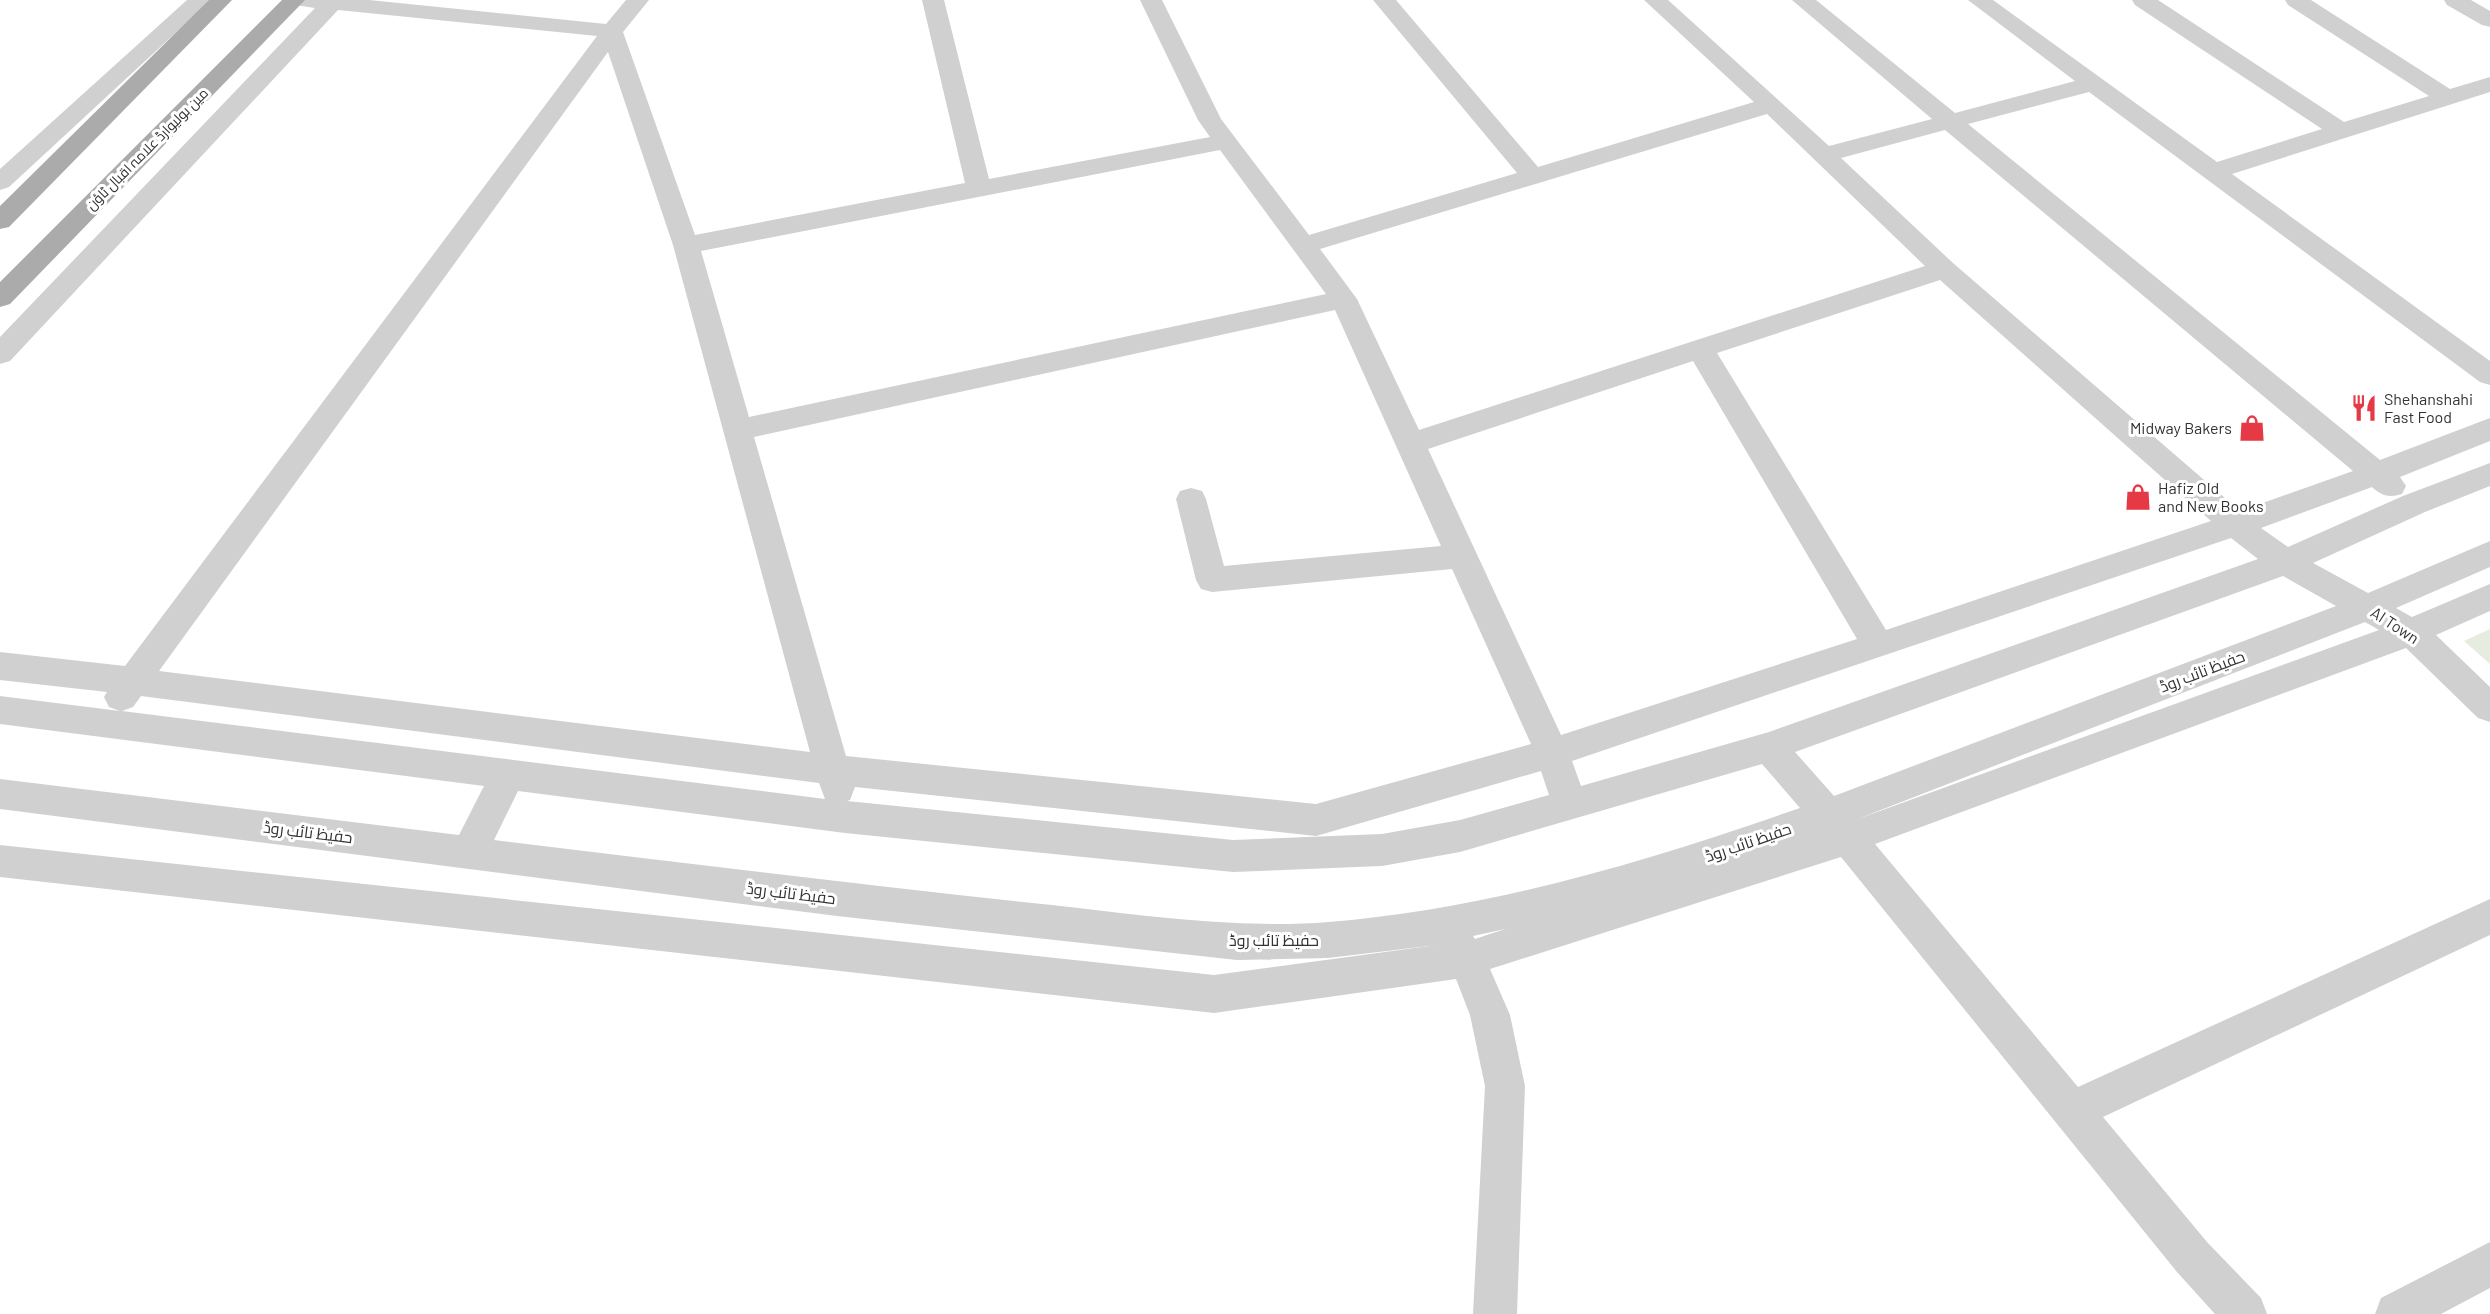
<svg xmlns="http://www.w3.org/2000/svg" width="2490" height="1314" font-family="Barlow,Cairo,sans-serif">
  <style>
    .green { fill: #e6ecdf }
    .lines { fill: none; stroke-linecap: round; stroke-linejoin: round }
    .minor { fill: #d0d0d0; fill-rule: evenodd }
    .major { fill: #ababab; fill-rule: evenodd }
    .labels { text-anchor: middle; stroke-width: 6; stroke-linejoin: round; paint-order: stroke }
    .far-street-label { font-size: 14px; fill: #333; stroke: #fff }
    .poi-label { font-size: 16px; fill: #333; stroke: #fff; text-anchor: start }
    .street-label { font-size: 16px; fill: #333; stroke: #fff }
  </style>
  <rect width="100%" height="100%" fill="#fff"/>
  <!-- green -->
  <path class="green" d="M2490 629V664L2464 641Z"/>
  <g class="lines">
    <!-- minor -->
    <g class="minor">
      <path d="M187 0H211L9 187 0 190V169Z"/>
      <path d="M292 0H369L606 24 626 0H649L623 32 695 235 965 183 922 0H944L989 179 1210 137 1198 120 1140 0H1162L1221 119 1309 235 1517 173 1373 0H1396L1538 167 1754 102 1644 0H1668L1829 146 1932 119 1792 0H1816L1955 113 2075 81 1968 0H1993L2217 162 2322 129 2135 5 2132 0H2158L2344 122 2429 96 2288 5 2285 0H2311L2450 89 2490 77V92L2232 174 2490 361V385L2480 382 2089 92 1968 124 2380 460 2490 418V441L2400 477 2406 486 2402 494C2389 498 2382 496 2372 487L2261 528 2288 547 2403 496 2490 463V486L2425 512 2313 563 2368 593 2490 541V567L2396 608 2412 617 2490 584V611L2436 635 2490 687V722L2478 718 2406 648 1875 844 2078 1087 2490 899V935L2103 1117 2207 1242 2261 1298 2267 1314H2215L2177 1272 1841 857 1490 969 1510 1015 1525 1086 1517 1314H1473L1485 1086 1470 1015 1456 979 1214 1013 0 877V845L1214 975 1437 945 1328 958 1237 960 837 916 0 809V779L459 835 484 786 0 724V696L120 711 109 707 104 697 107 692 0 680V652L125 666 597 36 338 10 10 361 0 364V337L315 8 295 5ZM608 52 673 245 810 752 159 671ZM1767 114 1925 266 1419 430 1357 299 1320 249ZM1945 130 2353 471 2240 511 1953 263 1841 158ZM1220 150 1326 294 749 417 701 251ZM1940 280 2211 521 1886 630 1717 353ZM1335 310 1441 546 1224 566 1206 499 1202 491 1191 488 1180 491 1176 499 1196 580 1201 589 1212 592 1452 569 1531 744 1316 804 846 756 754 437ZM1693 361 1857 639 1561 735 1428 449ZM2231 538 2258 559 1769 732 1581 786 1572 761ZM2283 576 2336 606 1834 796 1795 752ZM2365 622 2379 630 1855 820ZM141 696 819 783 825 799 122 711 133 707ZM1762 764 1800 808C1647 861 1491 909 1329 922 1227 930 1124 912 1023 902 847 883 670 861 494 840L518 791 845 833 1233 872 1382 866 1460 852ZM1541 771 1549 795 1460 820 1382 834 1233 840 847 801 850 800 855 787 1316 836ZM1505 929 1475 939 1473 936Z"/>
      <path d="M2444 0H2471L2490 11V27L2482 25 2447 5Z"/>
      <path d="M2490 1242V1288L2441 1314H2375L2381 1298Z"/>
    </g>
    <!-- major -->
    <g class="major">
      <path d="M209 0H232L9 227 0 229V206Z"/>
      <path d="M282 0H305L10 304 0 307V282Z"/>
    </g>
  </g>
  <!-- icons -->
  <defs>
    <symbol id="restaurant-bare" viewBox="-9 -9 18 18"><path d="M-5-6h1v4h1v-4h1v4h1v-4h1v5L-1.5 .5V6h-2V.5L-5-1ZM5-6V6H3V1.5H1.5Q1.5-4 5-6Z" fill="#e63946" stroke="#fff" stroke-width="2.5" paint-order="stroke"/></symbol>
    <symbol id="shop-bare" viewBox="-9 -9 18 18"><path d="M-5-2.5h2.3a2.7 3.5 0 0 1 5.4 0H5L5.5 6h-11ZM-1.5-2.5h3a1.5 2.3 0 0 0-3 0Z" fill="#e63946" stroke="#fff" stroke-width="2.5" paint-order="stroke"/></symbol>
  </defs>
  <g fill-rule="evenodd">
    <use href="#restaurant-bare" x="2345" y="389" width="38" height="38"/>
    <use href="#shop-bare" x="2233" y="409" width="38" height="38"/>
    <use href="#shop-bare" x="2119" y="478" width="38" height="38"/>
  </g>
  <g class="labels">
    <!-- far-street labels -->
    <g class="far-street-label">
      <text transform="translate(147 149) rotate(-45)" y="5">مین بولیوارڈ علامہ اقبال ٹاؤن</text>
    </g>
    <!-- poi labels -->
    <g class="poi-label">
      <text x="2384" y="405">Shehanshahi<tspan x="2384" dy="18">Fast Food</tspan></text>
      <text x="2232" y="434" text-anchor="end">Midway Bakers</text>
      <text x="2158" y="494">Hafiz Old<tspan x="2158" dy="18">and New Books</tspan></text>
    </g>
    <!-- street labels -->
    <g class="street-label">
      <text transform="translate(2395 625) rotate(33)" y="6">AI Town</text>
      <text transform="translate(2202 671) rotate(-21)" y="6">حفیظ تائب روڈ</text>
      <text transform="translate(308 832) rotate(7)" y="6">حفیظ تائب روڈ</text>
      <text transform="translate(1748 842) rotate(-19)" y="6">حفیظ تائب روڈ</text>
      <text transform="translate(791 893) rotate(7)" y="6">حفیظ تائب روڈ</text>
      <text x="1274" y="946">حفیظ تائب روڈ</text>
    </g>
  </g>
</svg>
